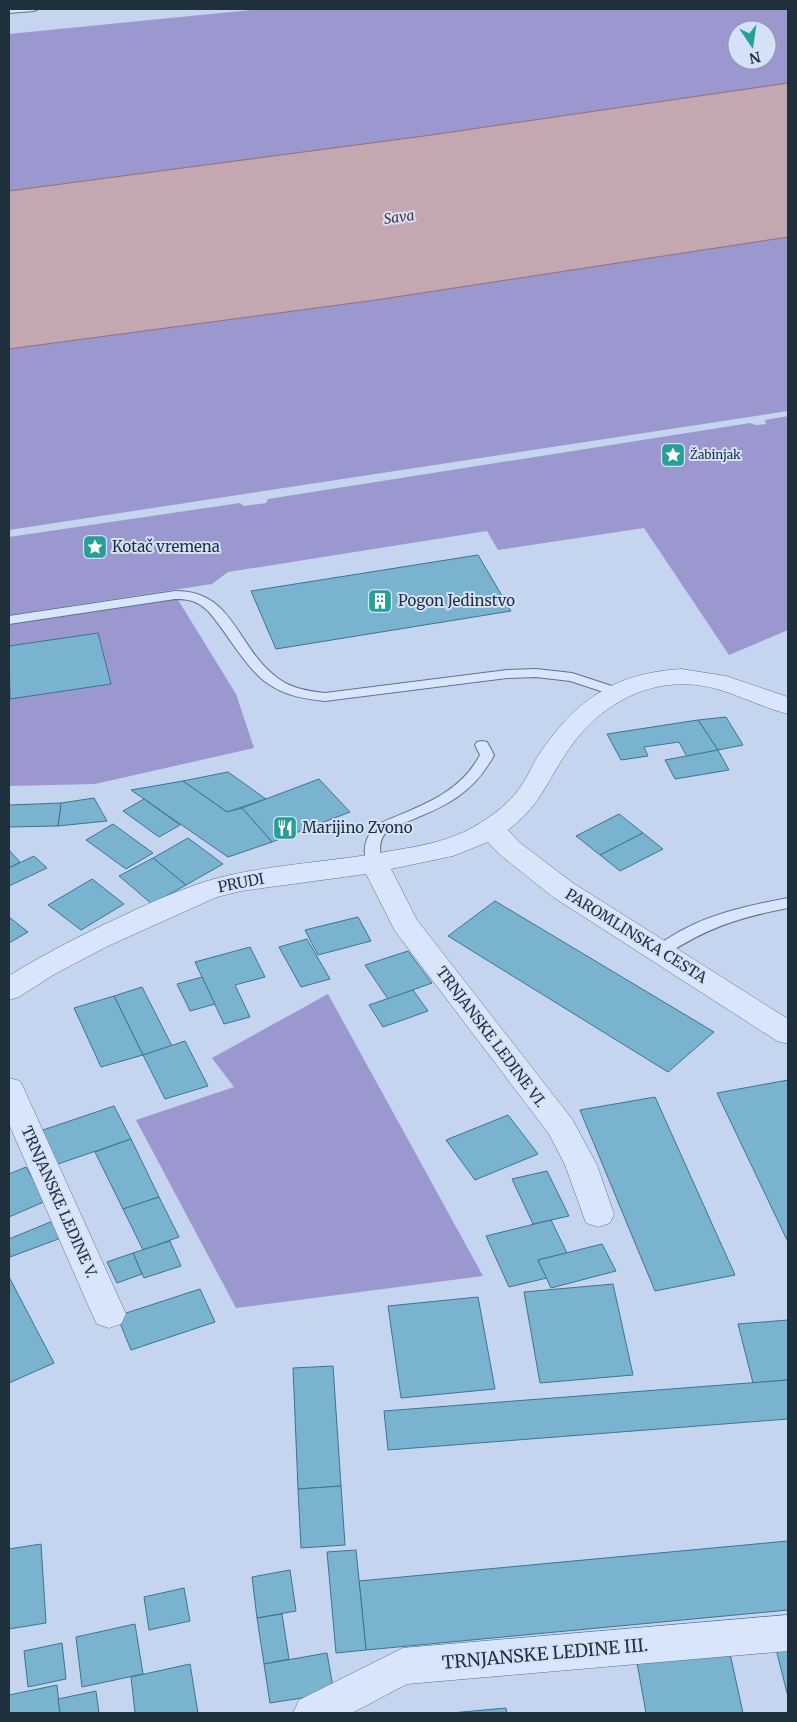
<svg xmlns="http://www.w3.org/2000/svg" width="797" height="1722" font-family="Merriweather,serif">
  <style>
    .green { fill: #9a98cf; fill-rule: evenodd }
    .water { fill: #c3a7b1; stroke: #936c79 }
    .building { fill: #79b3d0; stroke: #3e748d }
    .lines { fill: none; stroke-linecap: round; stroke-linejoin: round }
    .lane-casing { stroke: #5a758c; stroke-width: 2 }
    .street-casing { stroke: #5a758c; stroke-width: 1 }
    .lane { fill: #d9e5fa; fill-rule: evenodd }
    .street { fill: #d9e5fa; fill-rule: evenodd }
    .labels { text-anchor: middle; stroke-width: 4; stroke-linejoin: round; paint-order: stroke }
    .far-poi-label { font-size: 12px; fill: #1e303c; stroke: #d5e1f7; text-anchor: start }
    .far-water-label { font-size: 14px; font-style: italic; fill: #5c2d33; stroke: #d5e1f7 }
    .poi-label { font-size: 15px; fill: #1e303c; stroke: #d5e1f7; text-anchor: start }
    .street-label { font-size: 15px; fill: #1e303c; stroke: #d5e1f7 }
    .near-street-label { font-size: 18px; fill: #1e303c; stroke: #d5e1f7 }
  </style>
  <rect width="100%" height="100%" fill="#c5d5f0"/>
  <!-- green -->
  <g class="green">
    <path d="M261 9H788V83L424 136 9 191V34ZM737 30H767V60H737Z"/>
    <path d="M788 237V411L9 530V349L376 300Z"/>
    <path d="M788 416V630L729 655 644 528 498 550 487 531 228 572 212 584 9 615V537L240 503 244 506 266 503 268 499 750 423 756 425 766 424 765 420Z"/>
    <path d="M175 595 236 694 254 748 95 784 9 786V620Z"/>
    <path d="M328 994 483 1276 236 1308 136 1120 234 1087 212 1058Z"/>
  </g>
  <!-- water -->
  <path class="water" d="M788 83V237L376 300 9 349V191L424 136Z"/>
  <!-- building -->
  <g class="building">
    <path d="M478 555 511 611 276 649 251 591Z"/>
    <path d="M98 633 111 684 10 699 9 646Z"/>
    <path d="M726 717 743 745 718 750 698 720Z"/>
    <path d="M698 720 718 750 687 757 679 742 644 747 648 756 621 760 607 734Z"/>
    <path d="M718 750 729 770 675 779 665 760Z"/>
    <path d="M228 772 266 799 227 812 183 781Z"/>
    <path d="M319 779 350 812 272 842 242 808Z"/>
    <path d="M183 781 227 812 242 808 272 842 228 857 131 790Z"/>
    <path d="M94 798 107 821 58 826 61 803Z"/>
    <path d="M144 799 180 825 159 837 123 811Z"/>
    <path d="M61 803 58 826 9 827V805Z"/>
    <path d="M619 814 643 833 600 855 576 836Z"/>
    <path d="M113 824 153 853 126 869 86 840Z"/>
    <path d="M643 833 663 849 620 871 600 855Z"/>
    <path d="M188 838 223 864 186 885 153 858Z"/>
    <path d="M9 850 20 862 9 868Z"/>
    <path d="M34 856 47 868 9 886V868Z"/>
    <path d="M153 858 186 885 152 904 119 876Z"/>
    <path d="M92 879 124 904 81 930 48 905Z"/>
    <path d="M495 901 714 1032 668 1072 448 936Z"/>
    <path d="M9 917 28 932 9 943Z"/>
    <path d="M358 917 371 941 318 955 305 930Z"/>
    <path d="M307 939 330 979 301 987 279 947Z"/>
    <path d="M250 947 265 977 235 985 250 1017 224 1024 195 962Z"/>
    <path d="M408 951 432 983 388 999 365 965Z"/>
    <path d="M202 977 215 1004 190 1011 177 984Z"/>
    <path d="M142 987 172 1046 143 1055 114 996Z"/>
    <path d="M413 990 428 1011 383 1027 369 1005Z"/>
    <path d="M114 996 143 1055 101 1067 74 1008Z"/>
    <path d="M185 1041 208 1086 165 1099 143 1055Z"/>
    <path d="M788 1080V1242L717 1093Z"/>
    <path d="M655 1097 735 1275 655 1291 580 1110Z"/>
    <path d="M114 1106 131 1139 55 1165 40 1131Z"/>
    <path d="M508 1115 538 1154 475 1180 446 1140Z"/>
    <path d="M131 1139 159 1197 123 1209 95 1152Z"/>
    <path d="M26 1167 46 1201 9 1217V1174Z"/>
    <path d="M547 1171 569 1216 533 1224 512 1179Z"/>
    <path d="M159 1197 179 1237 143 1250 123 1209Z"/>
    <path d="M551 1220 567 1253 538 1260 547 1278 509 1287 486 1236Z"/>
    <path d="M53 1221 61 1238 10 1257 9 1239Z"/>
    <path d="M170 1241 181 1266 144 1278 133 1253Z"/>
    <path d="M602 1244 616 1271 551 1288 538 1260Z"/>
    <path d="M133 1253 142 1274 117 1283 107 1262Z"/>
    <path d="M9 1277 54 1363 9 1383Z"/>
    <path d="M613 1284 633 1375 540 1383 524 1292Z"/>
    <path d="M200 1289 215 1322 131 1350 117 1316Z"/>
    <path d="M478 1297 495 1389 401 1398 388 1306Z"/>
    <path d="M788 1320V1380L753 1383 738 1324Z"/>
    <path d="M333 1366 341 1486 298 1489 293 1368Z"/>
    <path d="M788 1380V1419L388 1450 384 1411Z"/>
    <path d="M341 1486 345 1545 301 1548 298 1489Z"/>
    <path d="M788 1541V1610L366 1650 359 1581Z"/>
    <path d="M41 1544 46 1623 9 1629V1549Z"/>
    <path d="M356 1550 366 1650 336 1653 327 1552Z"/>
    <path d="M290 1570 296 1611 257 1618 252 1577Z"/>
    <path d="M184 1588 190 1621 149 1630 144 1597Z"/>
    <path d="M282 1614 289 1659 264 1664 257 1618Z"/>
    <path d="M135 1624 143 1674 82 1687 76 1637Z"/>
    <path d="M788 1640V1697L774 1641Z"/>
    <path d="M62 1643 66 1679 28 1687 24 1651Z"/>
    <path d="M729 1649 743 1713H646L636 1657Z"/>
    <path d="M327 1653 334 1693 270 1703 264 1664Z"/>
    <path d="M190 1664 198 1713H135L131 1677Z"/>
    <path d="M57 1685 60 1713H9V1695Z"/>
    <path d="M96 1691 99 1713H60L58 1699Z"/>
    <path d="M506 1708 507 1713H451Z"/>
  </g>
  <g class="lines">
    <defs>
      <g id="lane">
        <path d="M9 9H38L34 11 9 13Z"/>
        <path d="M175 591C233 590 237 647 275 676 289 688 307 691 325 693L507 670 536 669 572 673 621 689 623 692 616 696 570 681 536 677 507 678 325 701C306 699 286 696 270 685 247 671 227 632 208 611 197 601 190 599 175 599L9 624V616Z"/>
        <path d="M482 741 487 742 494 755C469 802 433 810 388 830 378 840 379 851 383 864L380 867H370C360 852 365 836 378 824 417 807 459 795 480 755L475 745 477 742Z"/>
        <path d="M788 898V908C741 917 706 928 666 955L660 956 654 955 652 951C656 945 662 942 667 939 703 915 746 906 788 898Z"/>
      </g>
      <g id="street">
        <path d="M681 669 726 676 788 697V714C764 708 741 696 717 689 656 672 600 702 567 752 546 783 540 806 508 830L519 842 573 883 788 1019V1044L777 1041 553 897 499 854 488 842 453 856 391 869 417 920 572 1119 597 1165 614 1214 610 1223 598 1227 586 1223 565 1165 549 1134 395 931 366 874 241 891 217 897 108 946 53 975 19 997 9 1000V976L15 972C55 948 96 928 137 909 168 895 198 882 230 875 285 863 341 861 396 850 420 846 443 842 466 831 485 821 506 807 519 789 527 779 531 767 538 756 574 701 614 673 681 669Z"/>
        <path d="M9 1078 20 1081 24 1089 126 1314 121 1324 109 1328 97 1324 92 1314 9 1124Z"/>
        <path d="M788 1615V1651L407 1684 352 1713H293L299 1700 403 1648Z"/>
      </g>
    </defs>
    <!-- lane casing -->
    <use href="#lane" class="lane-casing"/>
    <!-- street casing -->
    <use href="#street" class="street-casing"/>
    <!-- lane -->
    <use href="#lane" class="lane"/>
    <!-- street -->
    <use href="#street" class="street"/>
  </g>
  <!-- icons -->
  <defs>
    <symbol id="sight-square" viewBox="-11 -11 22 22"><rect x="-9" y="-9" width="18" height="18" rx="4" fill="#269f94" stroke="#d5e1f7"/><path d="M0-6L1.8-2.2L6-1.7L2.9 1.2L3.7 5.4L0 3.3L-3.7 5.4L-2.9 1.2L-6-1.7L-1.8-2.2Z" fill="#fff"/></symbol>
    <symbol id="building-square" viewBox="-11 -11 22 22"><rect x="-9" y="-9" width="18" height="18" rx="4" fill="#269f94" stroke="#d5e1f7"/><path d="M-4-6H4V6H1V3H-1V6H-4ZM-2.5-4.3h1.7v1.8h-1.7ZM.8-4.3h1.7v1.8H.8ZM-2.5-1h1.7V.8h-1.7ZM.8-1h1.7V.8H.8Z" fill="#fff"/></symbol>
    <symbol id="restaurant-square" viewBox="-11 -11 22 22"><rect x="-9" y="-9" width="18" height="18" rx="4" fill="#269f94" stroke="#d5e1f7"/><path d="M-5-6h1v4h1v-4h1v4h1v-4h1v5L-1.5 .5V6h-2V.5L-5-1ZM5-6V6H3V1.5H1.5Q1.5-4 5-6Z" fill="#fff"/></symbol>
  </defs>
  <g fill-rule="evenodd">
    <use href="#sight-square" x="659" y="441" width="28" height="28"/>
    <use href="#sight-square" x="81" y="533" width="28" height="28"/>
    <use href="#building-square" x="366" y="587" width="28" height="28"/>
    <use href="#restaurant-square" x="271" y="814" width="28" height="28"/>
  </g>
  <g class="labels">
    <!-- far-poi labels -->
    <g class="far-poi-label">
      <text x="690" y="459">Žabinjak</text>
    </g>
    <!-- far-water labels -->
    <g class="far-water-label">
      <text transform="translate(399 217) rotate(-8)" y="5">Sava</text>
    </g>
    <!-- poi labels -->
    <g class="poi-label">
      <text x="112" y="552">Kotač vremena</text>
      <text x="398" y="606">Pogon Jedinstvo</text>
      <text x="302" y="833">Marijino Zvono</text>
    </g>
    <!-- street labels -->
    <g class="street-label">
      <text transform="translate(241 883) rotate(-11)" y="5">PRUDI</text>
      <text transform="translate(636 936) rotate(32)" y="5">PAROMLINSKA CESTA</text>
      <text transform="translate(491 1037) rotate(53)" y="5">TRNJANSKE LEDINE VI.</text>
      <text transform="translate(59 1202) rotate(66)" y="5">TRNJANSKE LEDINE V.</text>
    </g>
    <!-- near-street labels -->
    <g class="near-street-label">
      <text transform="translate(545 1654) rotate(-5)" y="6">TRNJANSKE LEDINE III.</text>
    </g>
  </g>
  <!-- border -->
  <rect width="797" height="1722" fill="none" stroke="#1e303c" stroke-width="20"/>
  <!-- north arrow -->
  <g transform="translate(752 45) rotate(167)"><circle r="24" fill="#d5e1f7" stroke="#8c9aac"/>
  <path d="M0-4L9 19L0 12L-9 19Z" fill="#269f94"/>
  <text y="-8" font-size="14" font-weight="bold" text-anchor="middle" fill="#1e303c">N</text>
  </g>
</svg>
